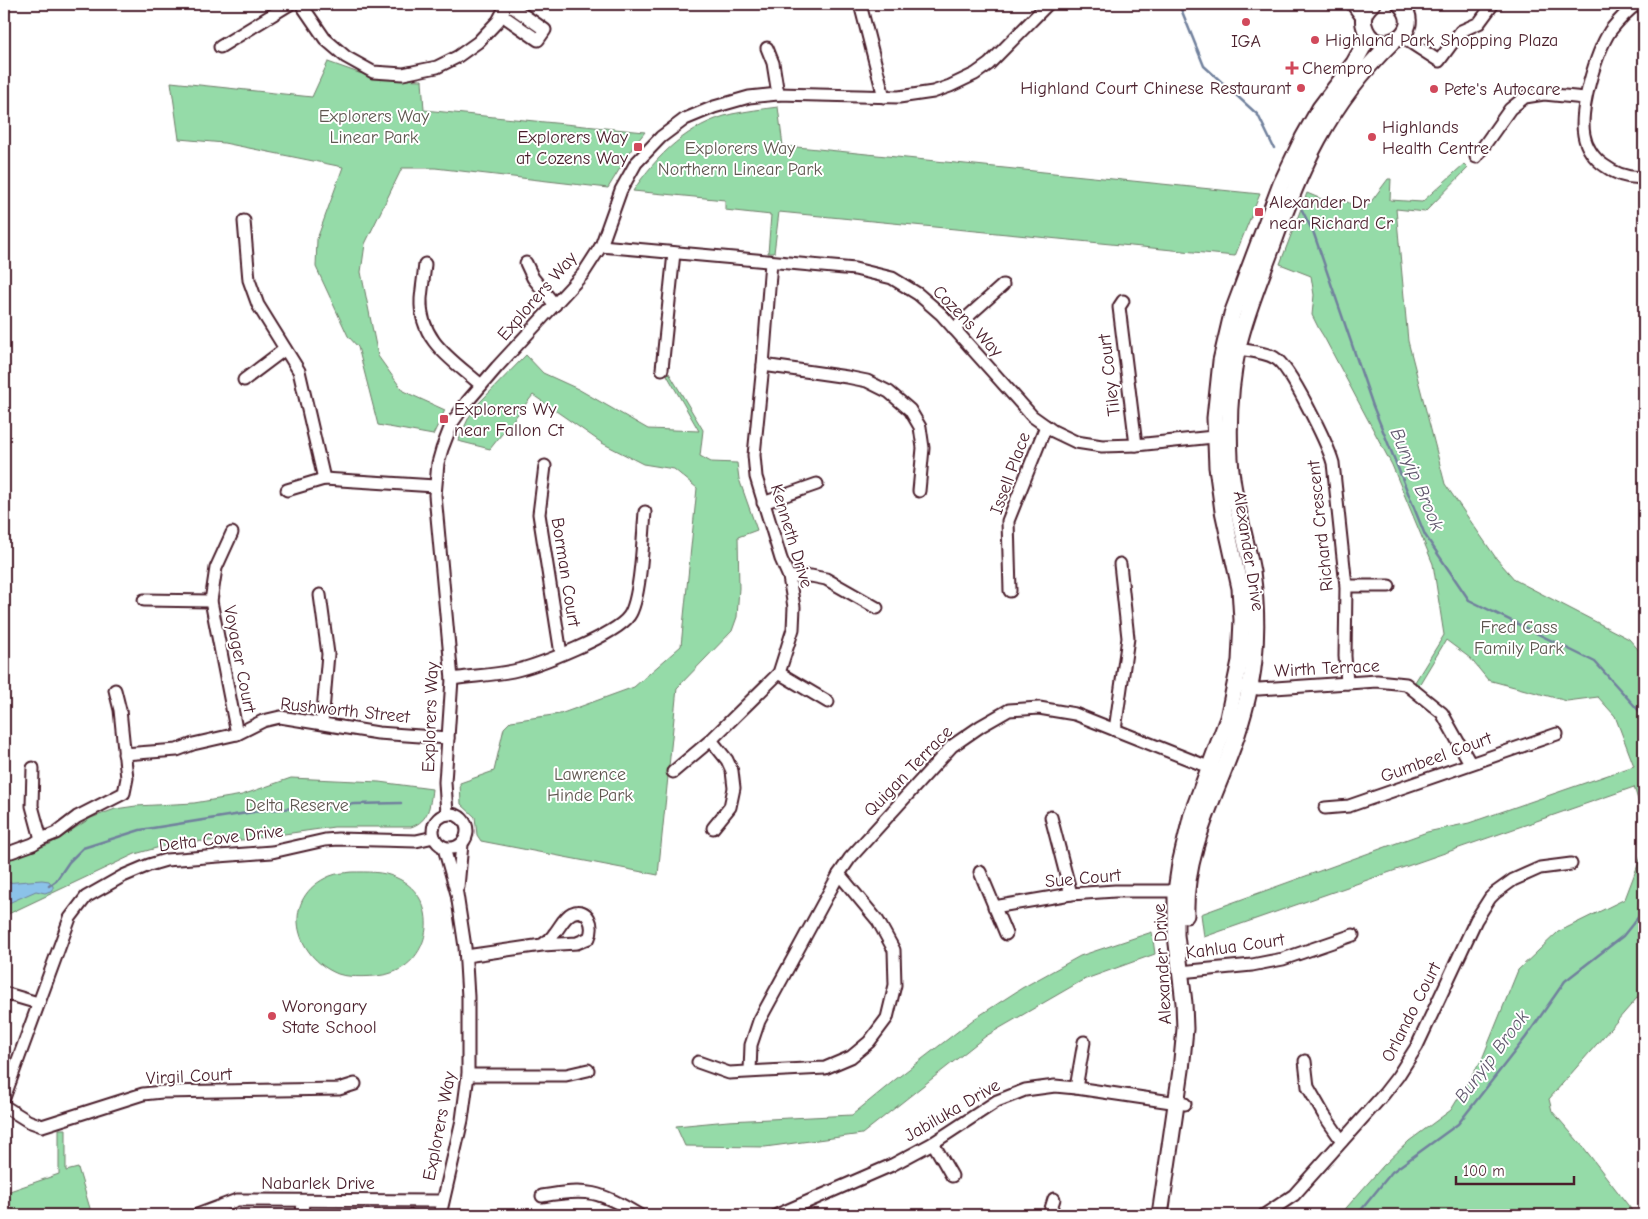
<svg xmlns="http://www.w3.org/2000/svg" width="1648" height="1219" font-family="'Comic Neue',sans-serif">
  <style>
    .green { fill: #95dba8; stroke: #707d6a }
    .water { fill: #8bc2e9; stroke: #71819d }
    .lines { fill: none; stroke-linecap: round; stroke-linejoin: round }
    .stream { stroke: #71819d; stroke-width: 2.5 }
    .minor-casing { stroke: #4a1f2b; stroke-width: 15 }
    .major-casing { stroke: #4a1f2b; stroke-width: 19 }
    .minor { stroke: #fff; stroke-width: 11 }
    .major { stroke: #fff; stroke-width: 15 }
    .poi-dot { fill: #d1495b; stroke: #fff; stroke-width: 2 }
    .labels { text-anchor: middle; stroke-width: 4; stroke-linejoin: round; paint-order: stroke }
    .poi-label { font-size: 18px; fill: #4a1f2b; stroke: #fff; text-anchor: start }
    .park-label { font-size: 18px; fill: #605750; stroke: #fff }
    .street-label { font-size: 18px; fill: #4a1f2b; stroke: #fff }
    .water-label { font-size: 19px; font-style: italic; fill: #61586e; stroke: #fff }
  </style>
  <rect width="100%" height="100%" fill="#fff"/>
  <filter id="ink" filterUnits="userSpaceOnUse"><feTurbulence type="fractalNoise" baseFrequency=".02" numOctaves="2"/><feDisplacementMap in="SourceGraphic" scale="10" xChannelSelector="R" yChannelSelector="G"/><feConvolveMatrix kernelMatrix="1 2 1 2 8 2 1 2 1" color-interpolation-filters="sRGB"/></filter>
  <g filter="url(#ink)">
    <!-- green -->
    <g class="green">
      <path d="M328 62 359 73 393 79 422 80 424 110 645 132 633 147 608 188 435 168H402L365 244 361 272 378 356 403 391 445 410 433 435 378 425 358 347 348 336 316 267 317 239 343 167 224 143 179 139 171 82 312 97Z"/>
      <path d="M778 107 783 146 808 148 1260 194 1235 256 779 212 774 253H768L771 215 725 210V200L633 191C657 155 689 124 732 114 747 111 762 109 778 107Z"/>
      <path d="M1464 164 1468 168 1425 212 1396 209 1408 341 1445 484 1496 558 1515 580 1629 639 1644 656V819L1634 787 1204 937 1201 914 1427 832 1469 823 1634 766 1615 716 1598 697 1567 701 1488 680 1470 658 1446 640 1419 685 1415 682 1444 635 1433 564 1392 465 1324 337 1319 329 1312 315 1314 295 1311 276 1280 264 1307 193 1336 205 1340 198 1364 211 1388 179H1391L1390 200 1422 202Z"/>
      <path d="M526 355 543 373 578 389 648 429 699 431 667 375 669 373 703 430 700 456 711 462 737 463 739 479 757 530 738 537 739 588 737 617 732 631 677 688 658 875 481 841 477 835 475 817 461 804 460 783 494 771 504 728 511 721 560 714 634 687 681 646 697 488 674 469 643 464 602 443 533 395 490 449 458 441 469 417 479 403Z"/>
      <path d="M291 778 379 782 432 789C430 806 429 821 411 827H334L242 840 178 842 135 854 4 916V856L19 855 50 844 91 818 115 809 136 806 194 803 242 795Z"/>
      <path d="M1644 849V990L1549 1099 1552 1111 1584 1148 1634 1213 1631 1215H1340L1383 1166 1409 1141 1451 1110 1482 1059 1518 970 1558 932 1625 899Z"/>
      <path d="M352 872C367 872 383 871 397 878 441 898 433 962 388 974 377 977 349 978 338 974 293 956 280 897 330 876 337 873 345 873 352 872Z"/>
      <path d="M1152 932 1155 954 1083 980 986 1036 862 1134 765 1147 685 1146 676 1126 728 1121 852 1115 896 1079 974 1019 1022 988 1080 956Z"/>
      <path d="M59 1129H66V1171L78 1168 92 1215H4V1193L59 1174Z"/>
    </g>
    <!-- water -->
    <path class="water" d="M42 880 49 881 53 886V890L45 893 36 891 4 905V883Z"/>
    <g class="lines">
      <!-- stream -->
      <g class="stream">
        <path d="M1179 4 1204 66 1258 115 1274 148"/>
        <path d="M1302 210 1314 234 1373 406 1425 535 1469 600 1595 662 1641 713 1644 723"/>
        <path d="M49 886 56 881 69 862 83 848 140 830 266 810 355 804 401 803"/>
        <path d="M1357 1215 1392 1172 1458 1124 1526 1037 1565 981 1623 936 1644 910"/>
      </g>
      <defs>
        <g id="minor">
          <path d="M301 4 325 39 346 57 373 72 403 74 437 67 457 57 478 42 498 21 507 4"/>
          <path d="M860 4 884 97"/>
          <path d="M1352 4 1363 19"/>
          <path d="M1637 4C1627 11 1618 21 1610 31 1596 53 1579 109 1584 135 1586 147 1594 159 1605 166 1617 175 1629 179 1644 177"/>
          <path d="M502 15 538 40 545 30 508 4"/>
          <path d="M1402 37 1439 61 1461 31 1479 23 1493 4"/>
          <path d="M220 47 290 4"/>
          <path d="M767 48 773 63 778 94"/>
          <path d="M1476 157 1510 109 1525 97 1544 94 1585 98"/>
          <path d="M244 221 249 280 258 305 299 371 324 479"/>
          <path d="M601 246 855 269 892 278 918 294 941 314 1032 416 1053 431 1076 442 1102 446 1136 445 1223 436"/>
          <path d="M526 263 533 278 555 305"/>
          <path d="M425 264C424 275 422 287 421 299 419 341 453 360 481 385"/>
          <path d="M1123 301 1119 307 1136 445"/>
          <path d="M954 329 1003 285"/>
          <path d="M1238 349C1250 351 1265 352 1275 358 1290 366 1328 445 1333 463L1346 586 1345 656 1347 683"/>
          <path d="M763 365 847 377 867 381 889 392 910 410 920 427 923 448 919 491"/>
          <path d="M662 369 674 253"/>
          <path d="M244 380 285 349"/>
          <path d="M545 466 539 514 561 654"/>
          <path d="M287 490 324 479 435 486"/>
          <path d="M763 503 817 484"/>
          <path d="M232 533 216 568 211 601 237 734"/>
          <path d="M789 577 811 576 826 579 877 608"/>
          <path d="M1346 586H1389"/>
          <path d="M1010 591 1008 521 1046 426"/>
          <path d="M320 595 328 654 322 723"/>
          <path d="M144 600 211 601"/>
          <path d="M779 673 828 702"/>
          <path d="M452 679C472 676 493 675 513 671 537 666 616 635 629 616 641 599 643 535 645 512"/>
          <path d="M1242 686 1259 689 1377 681 1406 684 1442 713 1470 763"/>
          <path d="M1115 730 1128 638 1120 564"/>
          <path d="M711 740 727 760 732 771 734 788 730 807 713 828"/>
          <path d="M124 754 177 750 193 744 237 734 263 721 280 717 378 733 448 738"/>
          <path d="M33 768 32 806 41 839"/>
          <path d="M673 772 711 740 779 673 793 629 794 607 789 577 781 559 756 477 754 455 763 365 771 262"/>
          <path d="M1325 808 1349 806 1557 734"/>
          <circle cx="450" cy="831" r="17"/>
          <path d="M447 814 445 782 452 679 435 495 438 463 442 449 452 423 467 402 497 367 583 274 601 246 621 190 636 163 661 137 685 119 714 107 749 97 778 94 899 97 933 92 950 86 975 74 989 64 1048 4"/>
          <path d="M1051 817 1071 894"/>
          <path d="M4 852H11L33 844 41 839 56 833 77 817 124 793 127 778 120 710 115 690"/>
          <path d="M980 872 1006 934"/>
          <path d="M458 887 462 844"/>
          <path d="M994 907 1071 894 1115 891H1176"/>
          <path d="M466 956 542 945 577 943 589 938C595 926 588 906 572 913 564 917 560 927 554 934 551 939 546 942 542 945"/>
          <path d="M1180 972 1252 965 1283 959 1353 935"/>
          <path d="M4 993 38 1003"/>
          <path d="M1305 1061 1308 1087 1324 1115 1342 1141"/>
          <path d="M698 1062 729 1073 825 1068 851 1057 869 1042 887 1018 895 985 894 950 878 921 839 874"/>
          <path d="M750 1071 751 1045 759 1021 839 874 850 858 952 746 981 726 1009 710 1039 708 1075 714 1216 770"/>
          <path d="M468 1075H566L588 1070"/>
          <path d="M1076 1088 1084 1042"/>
          <path d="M4 1098 70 918 86 897 123 876 149 865 166 860 272 852 325 840 338 839 416 841 434 837"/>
          <path d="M4 1106 28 1121 42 1126 143 1094 162 1092 339 1089 355 1084"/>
          <path d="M933 1143 952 1176"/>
          <path d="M542 1196C588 1188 599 1191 639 1215"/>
          <path d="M197 1215 237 1200 442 1201"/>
          <path d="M302 1215 303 1201"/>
          <path d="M440 1215 462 1120 468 1075V997L465 947 457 894 444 848"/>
          <path d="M777 1215 892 1165 933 1143 997 1101 1025 1090 1055 1086 1076 1088 1185 1104"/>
          <path d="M1049 1215 1054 1199"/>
          <path d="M1264 1215 1294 1195 1384 1094 1398 1076 1417 1046 1476 920 1490 898 1495 893 1513 880 1540 868 1571 864"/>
        </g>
        <g id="major">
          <path d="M1372 4C1366 9 1362 17 1364 25 1373 62 1429 33 1400 4"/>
          <path d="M1186 915C1184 854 1213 801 1233 746 1243 718 1251 689 1254 660 1257 631 1256 601 1252 572 1245 533 1232 497 1230 458 1228 420 1230 383 1238 347 1246 313 1259 282 1271 250 1300 169 1328 104 1391 43"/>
          <path d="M1160 1215 1181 1070 1185 1029 1184 1003 1176 935V891L1180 864 1192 814 1228 718 1240 661 1242 620 1240 588 1223 511 1217 467 1215 418 1221 361 1232 314 1281 184 1303 138 1320 108 1354 63 1369 36"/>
        </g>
      </defs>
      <!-- minor casing -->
      <use href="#minor" class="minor-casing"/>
      <!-- major casing -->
      <use href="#major" class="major-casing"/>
      <!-- minor -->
      <use href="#minor" class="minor"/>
      <!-- major -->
      <use href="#major" class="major"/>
    </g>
  </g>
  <!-- markers -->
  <g class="poi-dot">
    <circle cx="1246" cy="22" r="5"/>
    <circle cx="1315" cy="40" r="5"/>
    <path d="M1289.5 60.5h5v5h5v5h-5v5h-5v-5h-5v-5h5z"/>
    <circle cx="1301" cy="88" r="5"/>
    <circle cx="1434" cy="89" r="5"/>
    <circle cx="1372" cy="137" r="5"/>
    <rect x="633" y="142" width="10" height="10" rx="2.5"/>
    <rect x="1254" y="207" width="10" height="10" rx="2.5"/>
    <rect x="439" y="414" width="10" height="10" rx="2.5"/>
    <circle cx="272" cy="1016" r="5"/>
  </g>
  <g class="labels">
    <!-- poi labels -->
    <g class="poi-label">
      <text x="1325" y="46">Highland Park Shopping Plaza</text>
      <text x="1246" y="47" text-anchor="middle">IGA</text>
      <text x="1302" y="74">Chempro</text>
      <text x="1291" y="94" text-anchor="end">Highland Court Chinese Restaurant</text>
      <text x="1444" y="95">Pete's Autocare</text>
      <text x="1382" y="133">Highlands<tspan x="1382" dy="21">Health Centre</tspan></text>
      <text x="628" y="143" text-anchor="end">Explorers Way<tspan x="628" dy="21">at Cozens Way</tspan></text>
      <text x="1269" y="208">Alexander Dr<tspan x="1269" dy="21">near Richard Cr</tspan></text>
      <text x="454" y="415">Explorers Wy<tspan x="454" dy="21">near Fallon Ct</tspan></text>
      <text x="282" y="1012">Worongary<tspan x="282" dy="21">State School</tspan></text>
    </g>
    <!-- park labels -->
    <g class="park-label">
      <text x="374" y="122">Explorers Way<tspan x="374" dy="21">Linear Park</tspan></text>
      <text x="740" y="154">Explorers Way<tspan x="740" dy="21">Northern Linear Park</tspan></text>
      <text x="1519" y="633">Fred Cass<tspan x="1519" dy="21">Family Park</tspan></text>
      <text x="590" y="780">Lawrence<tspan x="590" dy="21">Hinde Park</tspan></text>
      <text x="297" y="811">Delta Reserve</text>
    </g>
    <!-- street labels -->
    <g class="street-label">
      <text transform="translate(537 296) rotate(-49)" y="6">Explorers Way</text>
      <text transform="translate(968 321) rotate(46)" y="6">Cozens Way</text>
      <text transform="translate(1109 375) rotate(-97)" y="6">Tiley Court</text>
      <text transform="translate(1010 473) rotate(-70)" y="6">Issell Place</text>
      <text transform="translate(1320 526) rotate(-96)" y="6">Richard Crescent</text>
      <text transform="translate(792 536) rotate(73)" y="6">Kenneth Drive</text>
      <text transform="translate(1249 551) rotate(81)" y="6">Alexander Drive</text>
      <text transform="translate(566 572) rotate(81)" y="6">Borman Court</text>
      <text transform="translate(240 659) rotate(79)" y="6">Voyager Court</text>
      <text transform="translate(1327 668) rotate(-3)" y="6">Wirth Terrace</text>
      <text transform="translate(345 710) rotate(6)" y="6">Rushworth Street</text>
      <text transform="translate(430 717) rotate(-88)" y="6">Explorers Way</text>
      <text transform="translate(1436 757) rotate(-20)" y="6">Gumbeel Court</text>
      <text transform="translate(908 771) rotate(-46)" y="6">Quigan Terrace</text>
      <text transform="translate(221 838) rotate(-7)" y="6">Delta Cove Drive</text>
      <text transform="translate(1083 878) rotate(-5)" y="6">Sue Court</text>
      <text transform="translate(1235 946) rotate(-8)" y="6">Kahlua Court</text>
      <text transform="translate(1162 964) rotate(-93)" y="6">Alexander Drive</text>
      <text transform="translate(1411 1012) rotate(-63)" y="6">Orlando Court</text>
      <text transform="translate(189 1076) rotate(-3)" y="6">Virgil Court</text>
      <text transform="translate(952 1110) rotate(-30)" y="6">Jabiluka Drive</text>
      <text transform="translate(439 1126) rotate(-79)" y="6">Explorers Way</text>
      <text x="318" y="1189">Nabarlek Drive</text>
    </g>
    <!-- water labels -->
    <g class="water-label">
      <text transform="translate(1418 479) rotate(67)" y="7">Bunyip Brook</text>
      <text transform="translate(1491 1056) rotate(-53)" y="7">Bunyip Brook</text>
    </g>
  </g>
  <!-- margin -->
  <rect width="1648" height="1219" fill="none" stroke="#fff" stroke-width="20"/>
  <rect x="10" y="10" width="1628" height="1199" fill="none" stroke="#4a1f2b" stroke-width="2" filter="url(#ink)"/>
  <!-- scale -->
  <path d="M1456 1176v8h118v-8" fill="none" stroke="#4a1f2b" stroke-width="2.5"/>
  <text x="1463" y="1176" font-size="15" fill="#4a1f2b" stroke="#ffffff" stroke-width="4" paint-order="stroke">100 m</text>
</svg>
